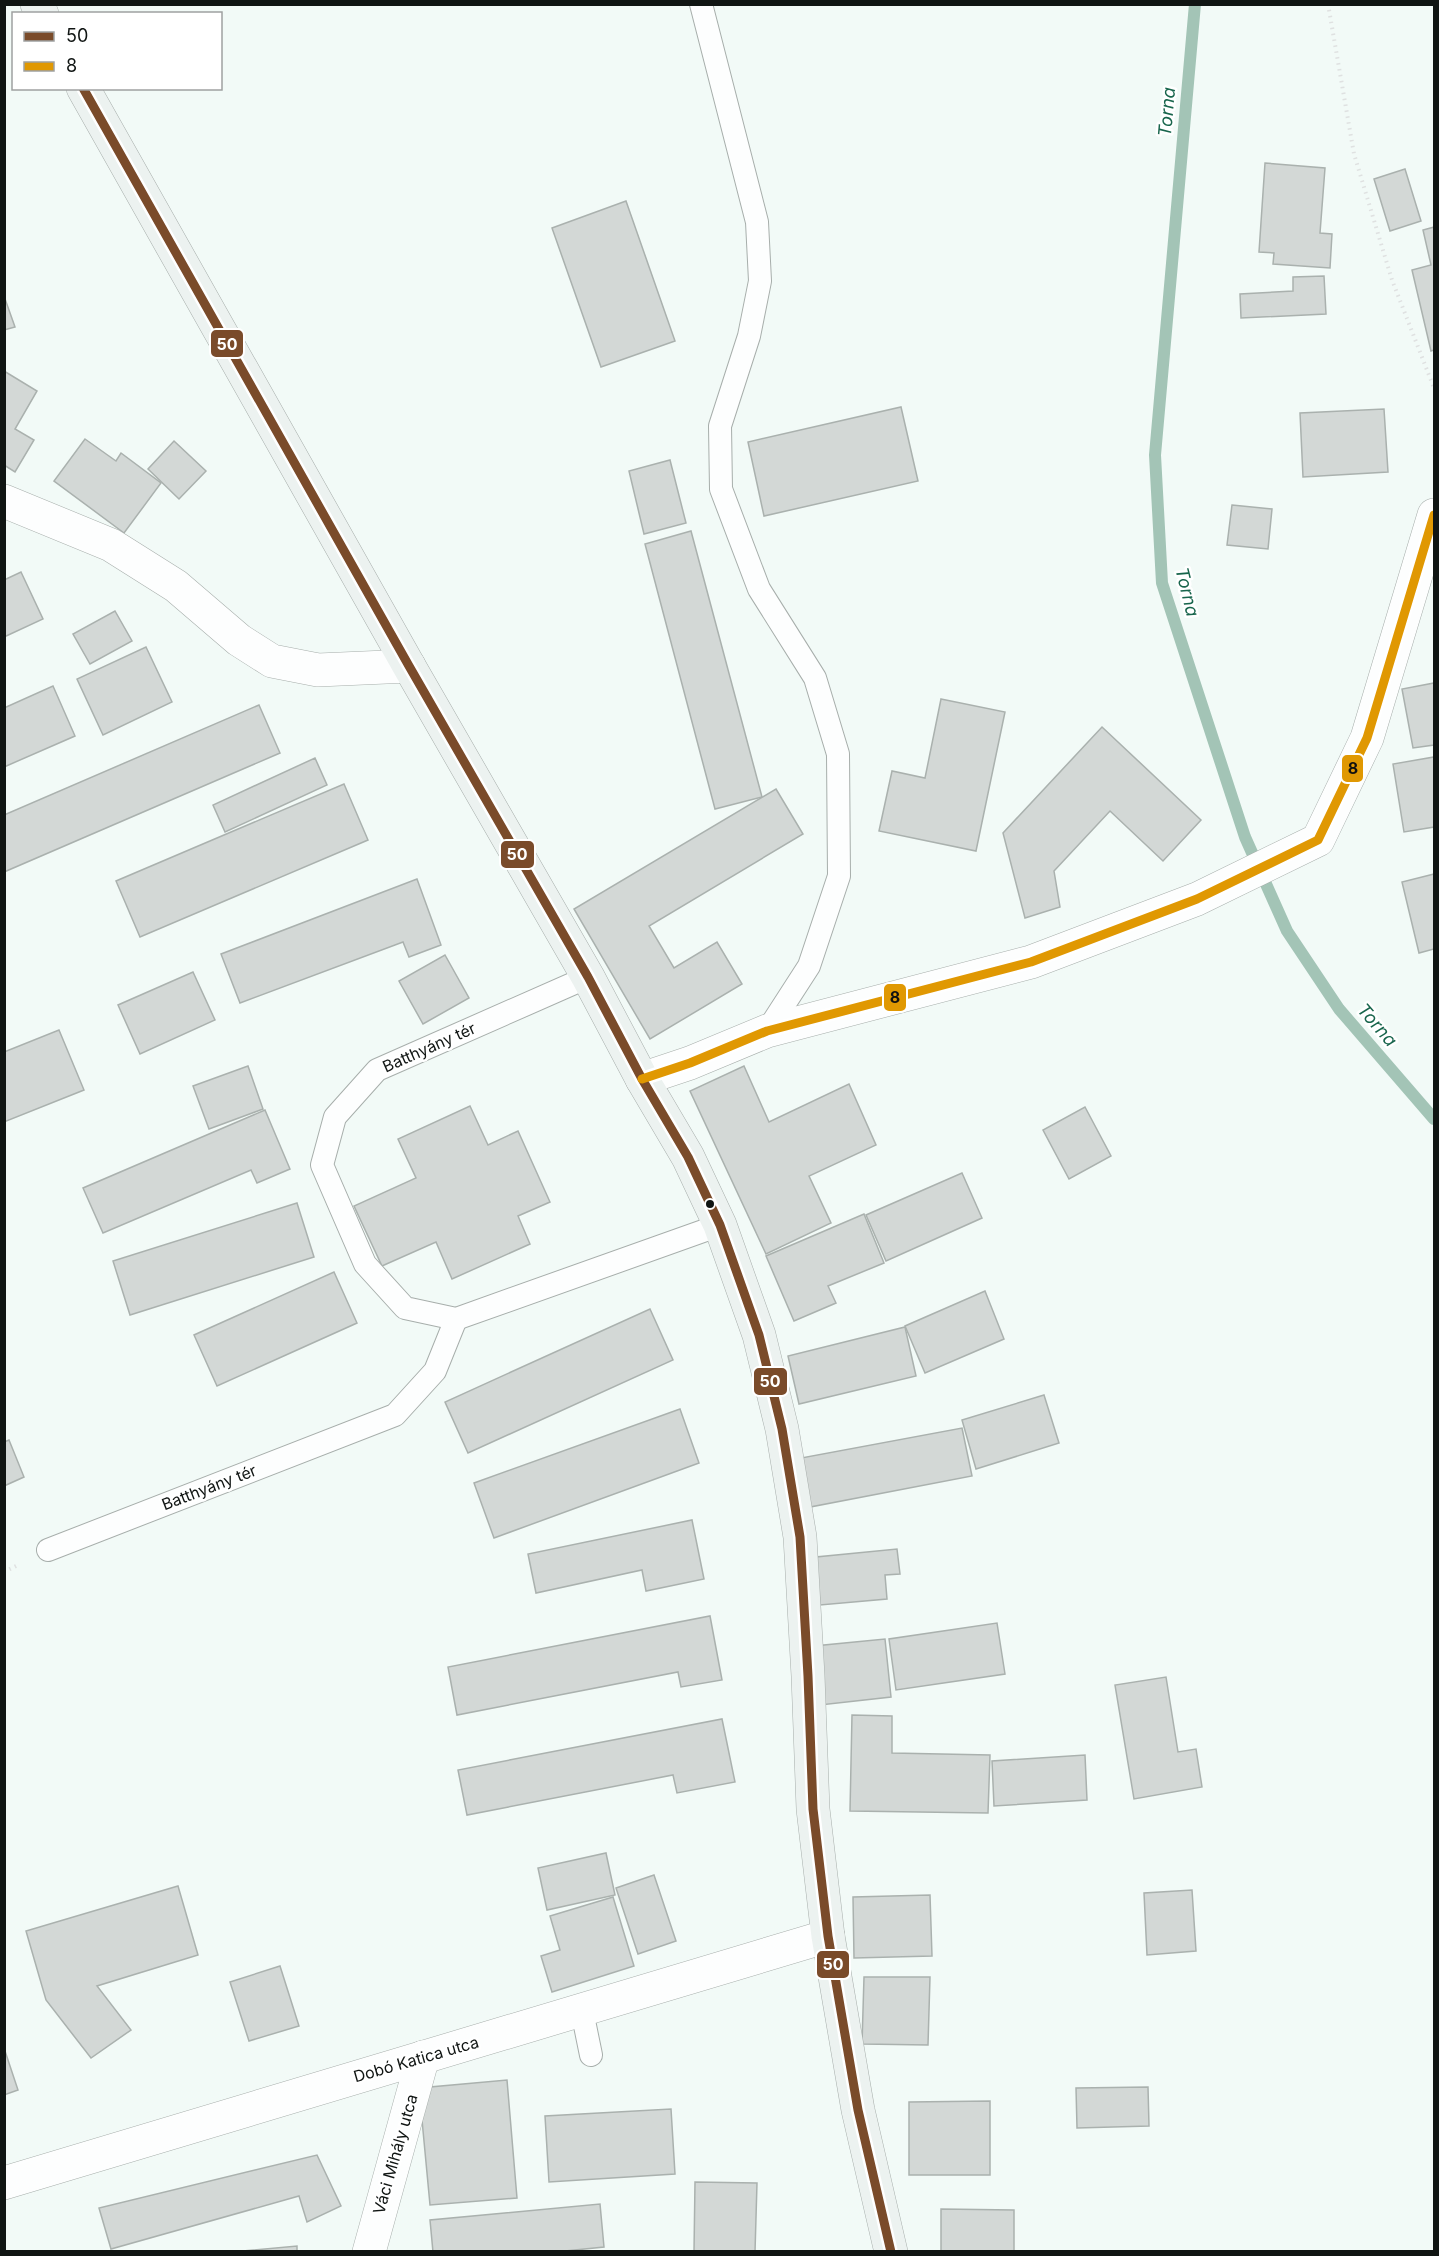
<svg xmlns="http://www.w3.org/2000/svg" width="1439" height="2256" font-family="Inter,sans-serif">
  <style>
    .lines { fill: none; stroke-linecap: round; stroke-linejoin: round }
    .stream { stroke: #a3c4b6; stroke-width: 12 }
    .building { fill: #d3d8d6; stroke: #aab1ae; stroke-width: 1.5 }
    .service-casing { stroke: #a7aeab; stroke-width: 24 }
    .minor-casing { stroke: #a7aeab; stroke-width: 34 }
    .secondary-casing { stroke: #a7aeab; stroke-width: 34 }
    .path { stroke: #dfe1e1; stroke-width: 4; stroke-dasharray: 1.5 4.5; stroke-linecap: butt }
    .service { stroke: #fdfefe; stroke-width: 22 }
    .minor { stroke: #fdfefe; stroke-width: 33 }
    .secondary { stroke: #ecf2f0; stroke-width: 33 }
    .bus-1-casing { stroke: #fff; stroke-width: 14 }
    .bus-2-casing { stroke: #fff; stroke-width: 14 }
    .bus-1 { stroke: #7a4b2a; stroke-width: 9 }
    .bus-2 { stroke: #e09802; stroke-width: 9 }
    .bus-dot { fill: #101513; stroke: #fff; stroke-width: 2 }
    .labels { text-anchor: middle; stroke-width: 5; stroke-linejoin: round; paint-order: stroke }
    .street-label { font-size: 16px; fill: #101513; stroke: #fff }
    .water-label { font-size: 18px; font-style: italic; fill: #18654c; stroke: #fff }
    .line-badge { stroke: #fff; stroke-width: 2 }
    .badge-label { font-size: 16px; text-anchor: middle; font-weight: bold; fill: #fff }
    .pale-badge-label { font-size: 16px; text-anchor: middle; font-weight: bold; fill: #111 }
  </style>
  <rect width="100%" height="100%" fill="#f2faf7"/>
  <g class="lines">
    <!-- stream -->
    <path class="stream" d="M1195 4 1155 455 1162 583 1245 837 1287 931 1339 1009 1434 1119"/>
  </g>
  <!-- building -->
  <g class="building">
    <path d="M1265 163 1325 168 1320 233 1332 234 1330 268 1273 264 1274 253 1259 252Z"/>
    <path d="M1405 169 1421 221 1390 231 1374 179Z"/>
    <path d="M626 201 675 341 601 367 552 228Z"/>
    <path d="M1434 227V350L1431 351 1412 270 1431 265 1423 230Z"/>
    <path d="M1324 276 1326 314 1241 318 1240 294 1293 291V277Z"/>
    <path d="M4 296 15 327 4 330Z"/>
    <path d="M4 371 37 391 15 429 34 440 15 472 4 465Z"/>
    <path d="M901 407 918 481 764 516 748 442Z"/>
    <path d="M1384 409 1388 472 1303 477 1300 413Z"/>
    <path d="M85 439 116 461 121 453 161 483 124 533 54 481Z"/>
    <path d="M174 441 206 471 179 499 148 469Z"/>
    <path d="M670 460 686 523 644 534 629 471Z"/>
    <path d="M1232 505 1272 509 1268 549 1227 545Z"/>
    <path d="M691 531 762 797 715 809 645 544Z"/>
    <path d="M21 572 43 619 4 637V580Z"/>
    <path d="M115 611 132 641 90 664 73 634Z"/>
    <path d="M146 647 172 702 103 735 77 679Z"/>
    <path d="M1434 683V745L1413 748 1402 689Z"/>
    <path d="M53 686 75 736 4 767V708Z"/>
    <path d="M941 699 1005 712 976 851 879 831 892 771 925 778Z"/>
    <path d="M259 705 280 753 4 872V815Z"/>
    <path d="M1102 727 1201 820 1163 861 1110 811 1054 871 1060 907 1025 918 1003 833Z"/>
    <path d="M1434 757V827L1404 832 1393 764Z"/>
    <path d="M315 758 327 785 225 832 213 805Z"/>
    <path d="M344 784 368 840 140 937 116 881Z"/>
    <path d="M776 789 803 834 649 926 674 968 717 942 742 984 650 1039 574 909Z"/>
    <path d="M1434 874V949L1419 953 1402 882Z"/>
    <path d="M417 879 441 945 409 957 403 942 240 1003 221 954Z"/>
    <path d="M445 955 469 998 423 1024 399 981Z"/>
    <path d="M193 972 215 1020 140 1054 118 1005Z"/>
    <path d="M59 1030 84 1090 4 1122V1052Z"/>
    <path d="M248 1066 263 1109 209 1129 193 1086Z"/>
    <path d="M744 1066 769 1122 849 1084 876 1145 809 1176 831 1223 766 1254 690 1091Z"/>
    <path d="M470 1106 488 1145 518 1131 550 1202 518 1216 530 1244 452 1279 436 1242 382 1266 354 1206 416 1178 398 1139Z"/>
    <path d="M1085 1107 1111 1156 1069 1179 1043 1130Z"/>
    <path d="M265 1110 290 1169 257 1183 251 1170 103 1233 83 1188Z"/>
    <path d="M962 1173 982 1218 886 1261 866 1215Z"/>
    <path d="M297 1203 314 1257 130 1315 113 1261Z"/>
    <path d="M864 1214 884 1263 828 1286 836 1303 794 1321 766 1256Z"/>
    <path d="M334 1272 357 1323 217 1386 194 1335Z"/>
    <path d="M985 1291 1004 1339 925 1373 905 1326Z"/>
    <path d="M650 1309 673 1360 468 1453 445 1402Z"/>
    <path d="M905 1327 916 1376 799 1404 788 1356Z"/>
    <path d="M1044 1395 1059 1443 976 1469 962 1420Z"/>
    <path d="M680 1409 699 1463 494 1538 474 1483Z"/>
    <path d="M962 1428 972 1476 810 1507 801 1458Z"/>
    <path d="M9 1440 24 1477 4 1486V1442Z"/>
    <path d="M692 1520 704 1579 646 1591 642 1570 536 1593 528 1554Z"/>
    <path d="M897 1549 900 1574 885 1575 887 1599 820 1605 816 1557Z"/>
    <path d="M710 1616 722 1680 681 1687 678 1672 457 1715 448 1667Z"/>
    <path d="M997 1623 1005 1674 896 1690 889 1639Z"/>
    <path d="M885 1639 891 1697 820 1705 814 1646Z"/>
    <path d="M1166 1677 1178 1752 1196 1749 1202 1787 1134 1799 1115 1685Z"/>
    <path d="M852 1715 892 1716V1753L990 1755 988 1813 850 1811Z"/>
    <path d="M722 1719 735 1782 677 1793 673 1775 467 1815 458 1770Z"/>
    <path d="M1085 1755 1087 1800 994 1806 992 1761Z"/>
    <path d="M606 1853 615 1895 547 1910 538 1868Z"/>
    <path d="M654 1875 676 1941 638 1954 616 1888Z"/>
    <path d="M178 1886 198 1955 97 1986 131 2030 91 2058 46 2000 26 1931Z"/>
    <path d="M1192 1890 1196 1951 1147 1955 1144 1893Z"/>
    <path d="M930 1895 932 1956 854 1958 853 1897Z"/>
    <path d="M613 1897 634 1966 552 1992 541 1956 560 1950 550 1916Z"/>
    <path d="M280 1966 299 2026 249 2041 230 1982Z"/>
    <path d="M864 1977H930L928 2045 862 2044Z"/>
    <path d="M4 2048 18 2090 4 2095Z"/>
    <path d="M507 2080 517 2198 430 2205 419 2088Z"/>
    <path d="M1148 2087 1149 2126 1077 2128 1076 2088Z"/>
    <path d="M990 2101V2175H909V2102Z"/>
    <path d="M671 2109 675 2174 549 2182 545 2116Z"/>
    <path d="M317 2155 341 2206 307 2222 299 2196 111 2249 99 2208Z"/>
    <path d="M695 2182 757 2183 755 2252H694Z"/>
    <path d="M600 2204 604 2247 555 2252H433L430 2220Z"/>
    <path d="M941 2209 1014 2210V2252H941Z"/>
    <path d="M297 2246V2252H232Z"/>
  </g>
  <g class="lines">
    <defs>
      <g id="service">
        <path d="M701 4 757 222 760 281 749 336 720 426 721 489 759 589 815 678 838 754 839 876 809 966 767 1031"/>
        <path d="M588 977 377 1070 335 1117 322 1165 365 1264 405 1308 456 1319 720 1225"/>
        <path d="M48 1550 395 1415 435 1371 456 1319"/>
        <path d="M582 2011 591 2055"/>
      </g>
      <g id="minor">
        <path d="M4 501 111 545 176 586 239 640 272 661 318 670 409 666"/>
        <path d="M642 1079 690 1063 767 1031 1031 962 1197 899 1318 840 1367 738 1434 515"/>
        <path d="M4 2183 828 1936"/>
        <path d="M369 2252 423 2057"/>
      </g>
      <g id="secondary">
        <path d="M37 4 42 14"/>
        <path d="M83 88 409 666 588 977 642 1079 688 1157 720 1225 759 1335 782 1429 800 1537 808 1676 813 1809 828 1936 858 2110 891 2252"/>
      </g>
    </defs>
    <!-- service casing -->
    <use href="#service" class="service-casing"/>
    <!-- minor casing -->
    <use href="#minor" class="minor-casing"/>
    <!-- secondary casing -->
    <use href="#secondary" class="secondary-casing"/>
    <!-- path -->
    <g class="path">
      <path d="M1328 4 1354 154 1392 280 1434 388"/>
      <path d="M4 1572 20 1564"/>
    </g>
    <!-- service -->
    <use href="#service" class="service"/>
    <!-- minor -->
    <use href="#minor" class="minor"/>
    <!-- secondary -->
    <use href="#secondary" class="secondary"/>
    <defs>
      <path id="bus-1" d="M83 88 409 666 588 977 642 1079 688 1157 720 1225 759 1335 782 1429 800 1537 808 1676 813 1809 828 1936 858 2110 891 2252"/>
      <path id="bus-2" d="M642 1079 690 1063 767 1031 1031 962 1197 899 1318 840 1367 738 1434 515"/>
    </defs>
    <!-- bus-1 casing -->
    <use href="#bus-1" class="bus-1-casing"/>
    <!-- bus-2 casing -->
    <use href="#bus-2" class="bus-2-casing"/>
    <!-- bus-1 -->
    <use href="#bus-1" class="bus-1"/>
    <!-- bus-2 -->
    <use href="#bus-2" class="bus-2"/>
  </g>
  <!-- markers -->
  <circle class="bus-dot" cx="710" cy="1204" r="5"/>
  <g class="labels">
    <!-- street labels -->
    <g class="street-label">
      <text transform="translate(429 1047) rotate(-24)" y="6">Batthyány tér</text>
      <text transform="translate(209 1487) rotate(-21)" y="6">Batthyány tér</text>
      <text transform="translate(416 2059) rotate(-16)" y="6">Dobó Katica utca</text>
      <text transform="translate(395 2154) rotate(-74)" y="6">Váci Mihály utca</text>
    </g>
    <!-- water labels -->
    <g class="water-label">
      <text transform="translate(1167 112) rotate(-85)" y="6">Torna</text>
      <text transform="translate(1187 592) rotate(76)" y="6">Torna</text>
      <text transform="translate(1377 1025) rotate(49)" y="6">Torna</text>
    </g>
  </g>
  <g class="line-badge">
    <rect x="210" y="329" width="34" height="29" rx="6" fill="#7a4b2a"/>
    <rect x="1341" y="754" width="23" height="29" rx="6" fill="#e09802"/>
    <rect x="500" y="840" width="35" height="29" rx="6" fill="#7a4b2a"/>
    <rect x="883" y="983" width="24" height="29" rx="6" fill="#e09802"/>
    <rect x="753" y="1367" width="35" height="29" rx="6" fill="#7a4b2a"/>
    <rect x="816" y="1950" width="34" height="29" rx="6" fill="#7a4b2a"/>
  </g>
  <g class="badge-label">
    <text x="227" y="350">50</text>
    <text x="517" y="860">50</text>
    <text x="770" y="1387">50</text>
    <text x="833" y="1970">50</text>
  </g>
  <g class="pale-badge-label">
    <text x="1353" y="774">8</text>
    <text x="895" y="1003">8</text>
  </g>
  <!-- border -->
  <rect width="1439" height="2256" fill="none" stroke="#101513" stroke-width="12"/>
  <!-- legend -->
  <rect x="12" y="12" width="210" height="78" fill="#ffffff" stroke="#9fa1a1" stroke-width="1.5"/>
  <rect x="24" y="32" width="30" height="9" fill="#7a4b2a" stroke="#9fa1a1" stroke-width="1.5"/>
  <text x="66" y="42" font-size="18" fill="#101513">50</text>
  <rect x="24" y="62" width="30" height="9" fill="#e09802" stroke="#9fa1a1" stroke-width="1.5"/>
  <text x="66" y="72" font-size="18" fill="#101513">8</text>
</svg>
